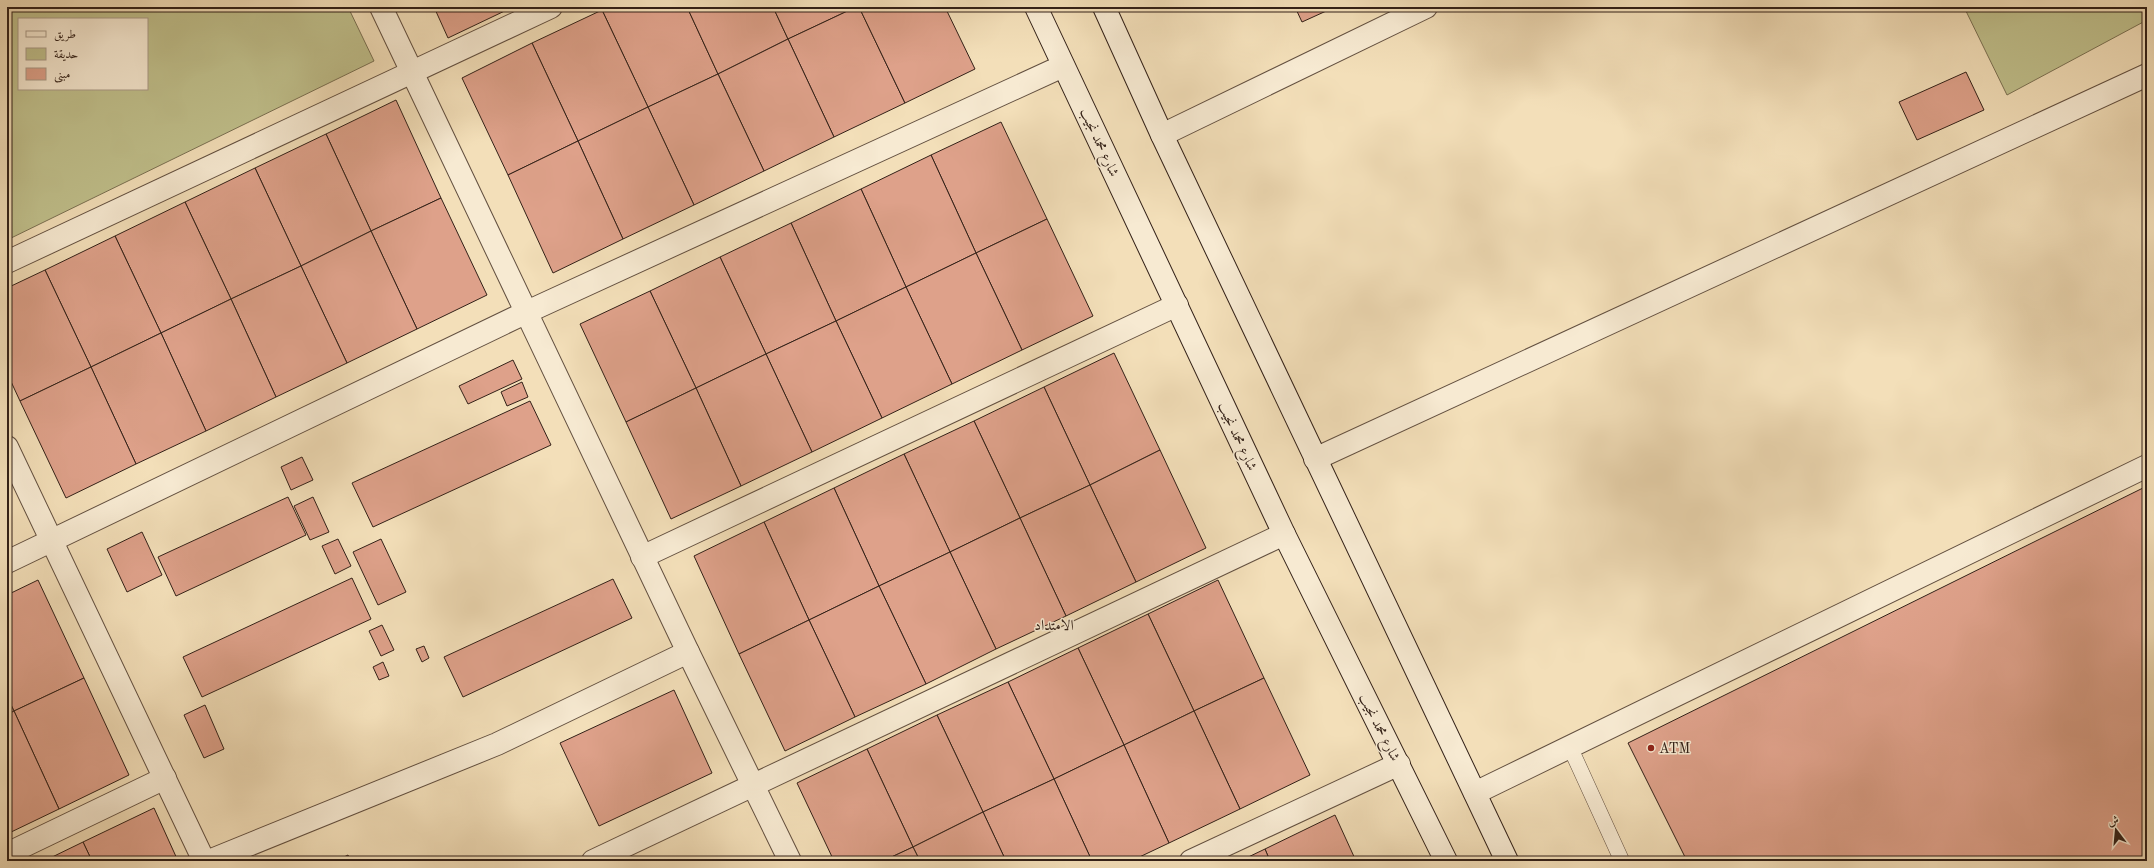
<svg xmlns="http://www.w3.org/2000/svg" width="2154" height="868" font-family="'Old Standard TT',Amiri,serif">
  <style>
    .green { fill: #c0c08c; stroke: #7a7052; fill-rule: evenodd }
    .building { fill: #dea18a; stroke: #332118 }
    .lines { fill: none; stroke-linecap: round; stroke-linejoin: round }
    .lane-casing { stroke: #635040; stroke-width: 16 }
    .street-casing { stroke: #635040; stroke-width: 24 }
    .secondary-casing { stroke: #332118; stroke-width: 24 }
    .lane { stroke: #f7ead2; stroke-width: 15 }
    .street { stroke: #f7ead2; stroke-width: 22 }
    .secondary { stroke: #f7ead2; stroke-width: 22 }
    .poi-dot { fill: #8f2418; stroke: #f7ead2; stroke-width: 1.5 }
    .labels { text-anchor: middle; stroke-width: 3; stroke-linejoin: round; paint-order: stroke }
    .street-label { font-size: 14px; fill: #332118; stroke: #f7ead2 }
    .poi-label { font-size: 14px; fill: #332118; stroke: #f7ead2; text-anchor: start }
    .neighbourhood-label { font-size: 15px; fill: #332118; stroke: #f7ead2 }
  </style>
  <rect width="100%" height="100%" fill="#f3dfb9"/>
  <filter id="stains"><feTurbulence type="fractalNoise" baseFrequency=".005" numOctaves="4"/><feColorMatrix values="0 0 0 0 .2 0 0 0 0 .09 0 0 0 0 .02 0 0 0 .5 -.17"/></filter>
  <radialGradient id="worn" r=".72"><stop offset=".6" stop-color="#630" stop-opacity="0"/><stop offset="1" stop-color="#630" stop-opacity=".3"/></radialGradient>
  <!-- green -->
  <g class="green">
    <path d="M7 7H348L374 61 7 240ZM19 19H147V89H19Z"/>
    <path d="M1964 7H2147V20L2007 95Z"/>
  </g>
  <!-- building -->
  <g class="building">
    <path d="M434 7H513L448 38Z"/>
    <path d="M608 7H687L718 74 648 107 602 10Z"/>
    <path d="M687 7H773L788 39 718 74Z"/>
    <path d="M773 7H856L788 39Z"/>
    <path d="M856 7H859L905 103 834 137 788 39Z"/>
    <path d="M859 7H945L975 69 905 103Z"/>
    <path d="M1295 7H1335L1302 22Z"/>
    <path d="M602 10 648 107 578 141 532 43Z"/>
    <path d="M788 39 834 137 764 171 718 74Z"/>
    <path d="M532 43 578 141 508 175 462 78Z"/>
    <path d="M1966 72 1984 110 1917 140 1899 102Z"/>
    <path d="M718 74 764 171 694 205 648 107Z"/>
    <path d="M396 100 441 198 371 231 326 134Z"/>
    <path d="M648 107 694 205 623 239 578 141Z"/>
    <path d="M1001 122 1047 219 976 253 931 155Z"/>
    <path d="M326 134 371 231 301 266 255 168Z"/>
    <path d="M578 141 623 239 553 273 508 175Z"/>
    <path d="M931 155 976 253 906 287 861 189Z"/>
    <path d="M255 168 301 266 231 299 185 202Z"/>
    <path d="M861 189 906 287 836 321 791 223Z"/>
    <path d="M441 198 487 295 417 329 371 231Z"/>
    <path d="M185 202 231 299 161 333 115 236Z"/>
    <path d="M1047 219 1093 316 1022 350 976 253Z"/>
    <path d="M791 223 836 321 766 354 720 257Z"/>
    <path d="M371 231 417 329 347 363 301 266Z"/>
    <path d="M115 236 161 333 91 367 45 270Z"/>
    <path d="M976 253 1022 350 952 384 906 287Z"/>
    <path d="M720 257 766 354 696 388 650 291Z"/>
    <path d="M301 266 347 363 276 397 231 299Z"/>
    <path d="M45 270 91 367 20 401 7 373V288Z"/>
    <path d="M906 287 952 384 882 418 836 321Z"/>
    <path d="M650 291 696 388 626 422 580 324Z"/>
    <path d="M231 299 276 397 206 431 161 333Z"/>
    <path d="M836 321 882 418 812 452 766 354Z"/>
    <path d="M161 333 206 431 136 464 91 367Z"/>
    <path d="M1114 353 1160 450 1090 485 1044 387Z"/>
    <path d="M766 354 812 452 741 486 696 388Z"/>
    <path d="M513 360 522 379 468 404 459 386Z"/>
    <path d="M91 367 136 464 66 498 20 401Z"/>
    <path d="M522 382 528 397 507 406 501 392Z"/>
    <path d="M1044 387 1090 485 1020 518 974 421Z"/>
    <path d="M696 388 741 486 671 519 626 422Z"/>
    <path d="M530 401 551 445 373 527 352 483Z"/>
    <path d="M974 421 1020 518 950 552 904 454Z"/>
    <path d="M1160 450 1206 548 1136 582 1090 485Z"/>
    <path d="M904 454 950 552 879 586 834 488Z"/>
    <path d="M302 457 313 480 291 490 281 467Z"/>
    <path d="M1090 485 1136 582 1066 616 1020 518Z"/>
    <path d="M2147 486V861H1687L1628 743Z"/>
    <path d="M834 488 879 586 809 620 764 522Z"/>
    <path d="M288 497 306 535 176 596 158 557Z"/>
    <path d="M313 497 329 532 310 540 294 506Z"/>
    <path d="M1020 518 1066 616 996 649 950 552Z"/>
    <path d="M764 522 809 620 739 654 694 556Z"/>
    <path d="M142 532 162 575 127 592 107 549Z"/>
    <path d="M338 539 351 566 335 574 322 546Z"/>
    <path d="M381 539 406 592 378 605 353 552Z"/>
    <path d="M950 552 996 649 926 684 879 586Z"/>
    <path d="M352 578 371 619 202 697 183 657Z"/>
    <path d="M613 579 632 618 463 697 444 657Z"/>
    <path d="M38 580 84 678 14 711 7 697V595Z"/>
    <path d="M1218 580 1264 678 1194 711 1148 614Z"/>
    <path d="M879 586 926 684 855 717 809 620Z"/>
    <path d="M1148 614 1194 711 1124 745 1078 648Z"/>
    <path d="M809 620 855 717 785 751 739 654Z"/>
    <path d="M382 625 394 650 381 656 369 631Z"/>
    <path d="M424 646 429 658 422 662 416 649Z"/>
    <path d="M1078 648 1124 745 1054 779 1008 682Z"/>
    <path d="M383 662 389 676 379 680 373 667Z"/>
    <path d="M84 678 129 775 59 809 14 711Z"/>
    <path d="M1264 678 1310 775 1240 809 1194 711Z"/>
    <path d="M1008 682 1054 779 983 812 937 715Z"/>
    <path d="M674 690 712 773 599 826 560 743Z"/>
    <path d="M7 697 14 711 7 715Z"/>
    <path d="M205 705 224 749 204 758 184 715Z"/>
    <path d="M14 711 59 809 7 834V715Z"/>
    <path d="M1194 711 1240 809 1169 843 1124 745Z"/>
    <path d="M937 715 983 812 913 847 867 749Z"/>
    <path d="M1124 745 1169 843 1131 861H1092L1054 779Z"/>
    <path d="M867 749 913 847 883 861H834L797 783Z"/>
    <path d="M1054 779 1092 861H1006L983 812Z"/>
    <path d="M154 808 178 861H92L83 842Z"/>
    <path d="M983 812 1006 861H920L913 847Z"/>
    <path d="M1335 815 1356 861H1270L1265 849Z"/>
    <path d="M83 842 92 861H44Z"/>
    <path d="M913 847 920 861H883Z"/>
    <path d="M1265 849 1270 861H1240Z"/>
    <path d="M348 855 351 861H336Z"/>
  </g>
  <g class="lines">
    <defs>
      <path id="lane" d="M1570 747 1622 861"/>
      <g id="street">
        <path d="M381 7 688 652 790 861"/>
        <path d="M1162 135 1426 7"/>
        <path d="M7 262 551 7"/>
        <path d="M7 447 204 861"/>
        <path d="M1315 459 2147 75"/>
        <path d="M642 557 1177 305"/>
        <path d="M7 562 527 312 1063 66"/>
        <path d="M1475 793 2147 466"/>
        <path d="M7 854 165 778"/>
        <path d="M209 861 497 744 688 652"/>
        <path d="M593 861 1284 534"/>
        <path d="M1191 861 1399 764"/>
      </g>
      <g id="secondary">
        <path d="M1036 7 1284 534 1446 861"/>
        <path d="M1104 7 1162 135 1507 861"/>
      </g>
    </defs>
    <!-- lane casing -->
    <use href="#lane" class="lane-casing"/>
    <!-- street casing -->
    <use href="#street" class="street-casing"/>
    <!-- secondary casing -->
    <use href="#secondary" class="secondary-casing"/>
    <!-- lane -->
    <use href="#lane" class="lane"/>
    <!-- street -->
    <use href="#street" class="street"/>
    <!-- secondary -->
    <use href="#secondary" class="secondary"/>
  </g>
  <!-- markers -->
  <circle class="poi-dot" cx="1651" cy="748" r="4"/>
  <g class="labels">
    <!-- street labels -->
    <g class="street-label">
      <text transform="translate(1100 142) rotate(65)" y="5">شارع محمد نجيب</text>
      <text transform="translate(1238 436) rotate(65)" y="5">شارع محمد نجيب</text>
      <text transform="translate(1380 727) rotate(63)" y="5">شارع محمد نجيب</text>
    </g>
    <!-- poi labels -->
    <g class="poi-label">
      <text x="1659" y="753">ATM</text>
    </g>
    <!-- neighbourhood labels -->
    <g class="neighbourhood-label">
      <text x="1054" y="630">الامتداد</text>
    </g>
  </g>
  <!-- margin -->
  <rect width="2154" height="868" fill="none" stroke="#f3dfb9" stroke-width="24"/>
  <rect x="8" y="8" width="2138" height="852" fill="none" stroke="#332118" stroke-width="2"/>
  <rect x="12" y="12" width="2130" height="844" fill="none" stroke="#332118"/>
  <!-- legend -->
  <rect x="18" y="18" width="130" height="72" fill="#f7ead2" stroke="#a99a88"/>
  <rect x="26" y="31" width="20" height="6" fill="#f7ead2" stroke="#a99a88"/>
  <text x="54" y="38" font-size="12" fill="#332118">طريق</text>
  <rect x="26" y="48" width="20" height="12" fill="#c0c08c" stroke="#a99a88"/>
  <text x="54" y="58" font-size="12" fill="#332118">حديقة</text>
  <rect x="26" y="68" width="20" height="12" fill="#dea18a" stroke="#a99a88"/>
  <text x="54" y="78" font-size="12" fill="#332118">مبنى</text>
  <!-- north arrow -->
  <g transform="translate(2116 830) rotate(344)" stroke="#f7ead2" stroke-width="3" paint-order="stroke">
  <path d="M0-3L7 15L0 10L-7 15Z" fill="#332118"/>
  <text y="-6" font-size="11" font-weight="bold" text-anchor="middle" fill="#332118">ش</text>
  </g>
  <rect width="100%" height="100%" filter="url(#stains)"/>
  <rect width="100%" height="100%" fill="url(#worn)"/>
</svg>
